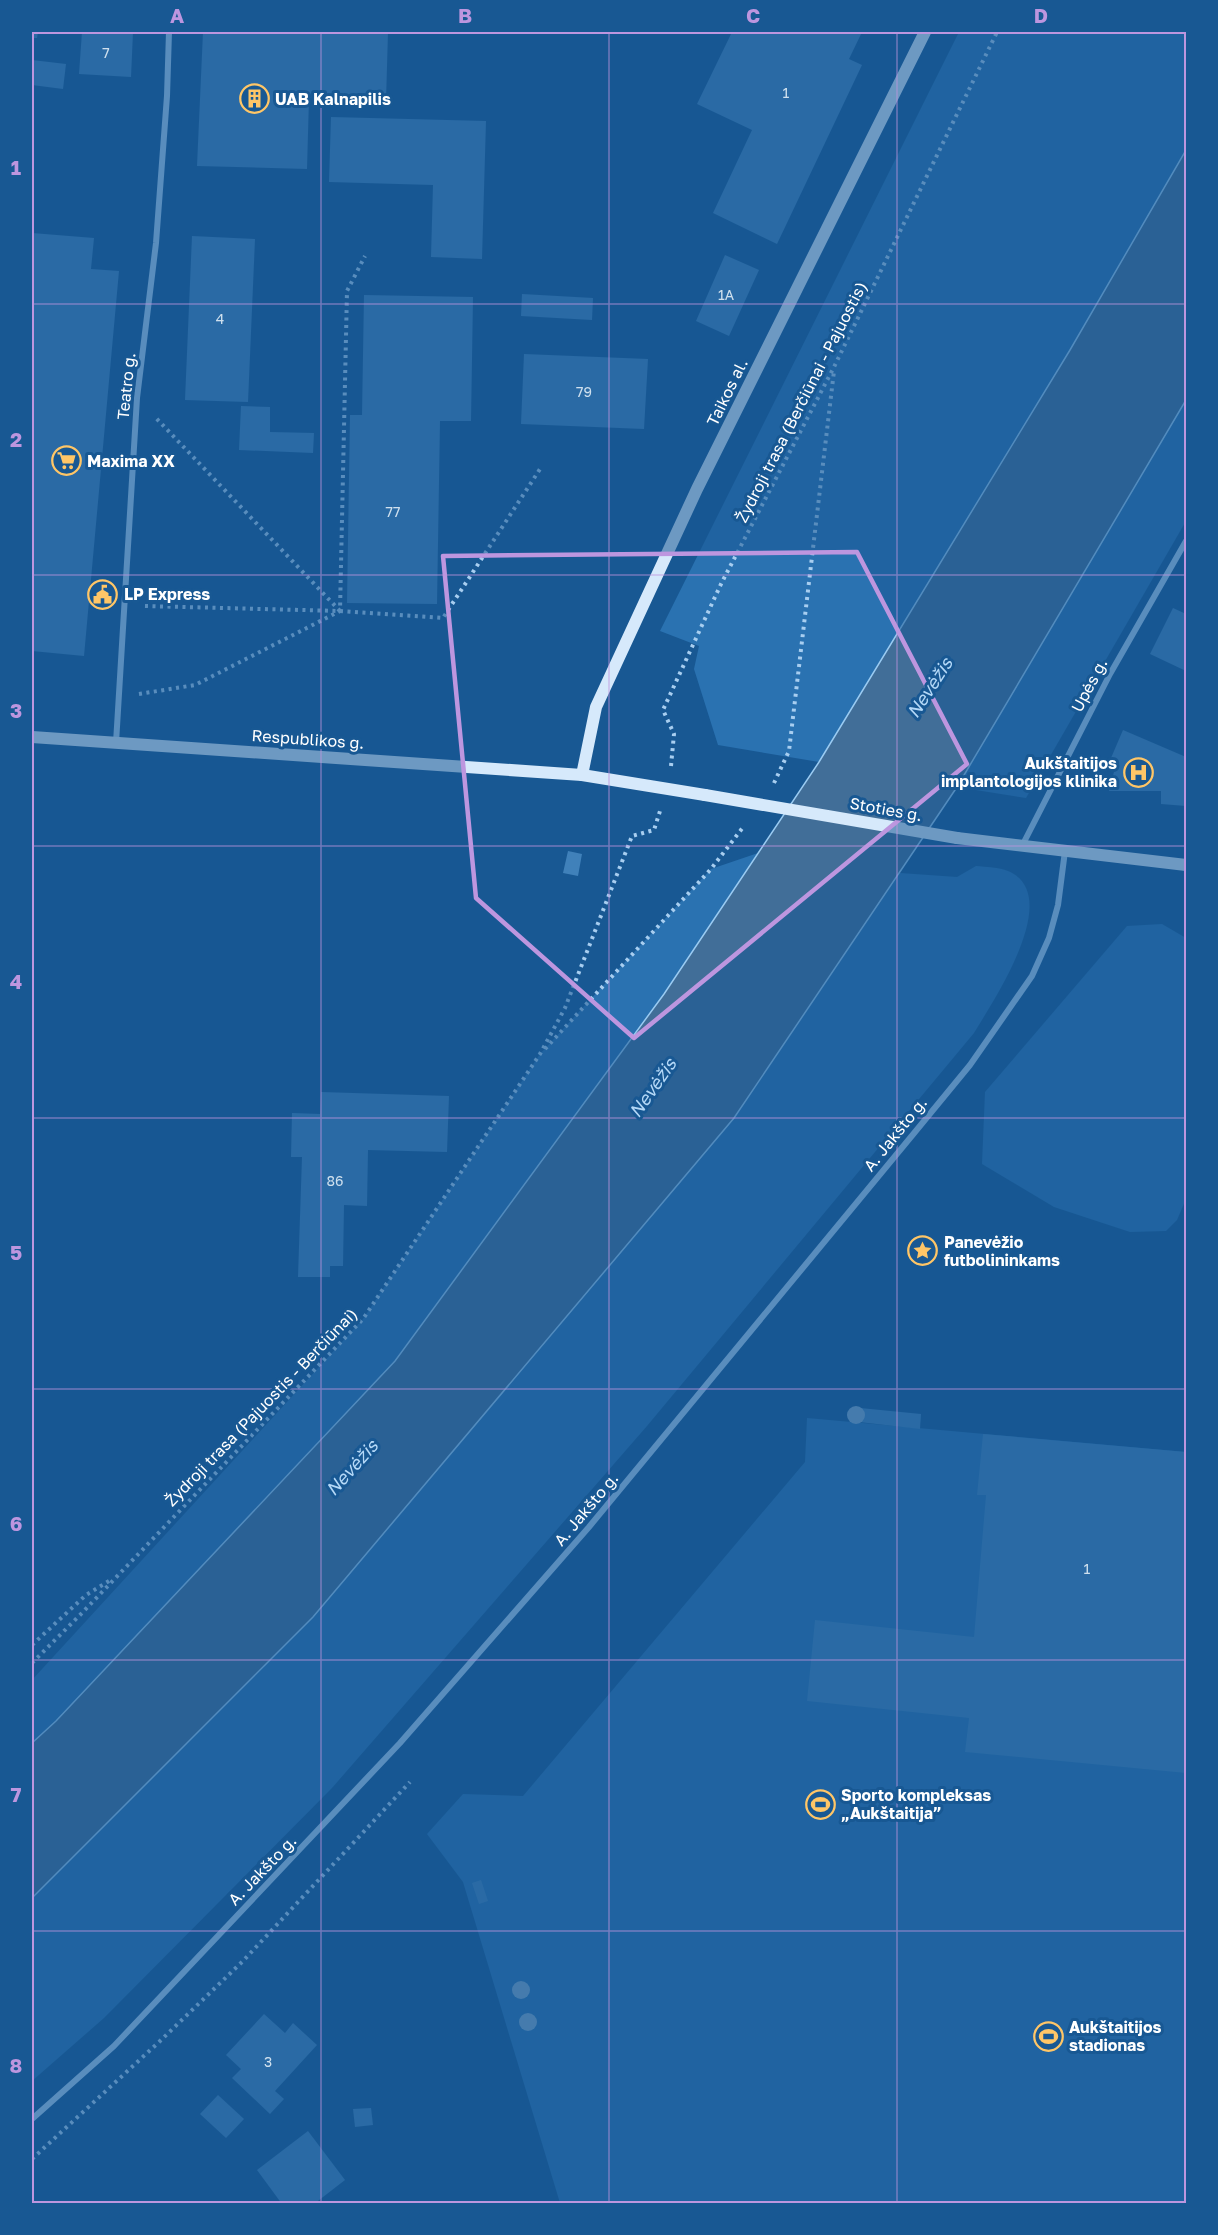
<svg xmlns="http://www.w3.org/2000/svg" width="1218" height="2235" font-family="'Golos Text',sans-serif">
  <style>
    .green { fill: #2a72b1 }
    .water { fill: #416e98; stroke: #9acbf2; stroke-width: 1.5 }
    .building { fill: #4081ba }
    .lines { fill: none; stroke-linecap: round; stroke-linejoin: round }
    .path { stroke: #a8cef0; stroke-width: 4; stroke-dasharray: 3 4.5; stroke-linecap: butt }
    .street { stroke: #a8cef0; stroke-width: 6 }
    .secondary { stroke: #d6e9fb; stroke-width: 12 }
    .secondary-bridge { stroke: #d6e9fb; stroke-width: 12 }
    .tree { fill: #7da7cc }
    .marked { fill: none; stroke: #bd96df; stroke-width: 4.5; stroke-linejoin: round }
    .grid { fill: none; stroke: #bd96df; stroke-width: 1.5; stroke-opacity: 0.55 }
    .labels { text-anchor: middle; stroke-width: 6; stroke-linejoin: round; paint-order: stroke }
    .number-label { font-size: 14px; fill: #cfe0ee }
    .poi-label { font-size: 16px; font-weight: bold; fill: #fff; stroke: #185893; text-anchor: start }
    .street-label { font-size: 16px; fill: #fff; stroke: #185893 }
    .water-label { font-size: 18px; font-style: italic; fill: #b4d8f7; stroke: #185893 }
    .neatline { fill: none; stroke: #bd96df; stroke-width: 2 }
    .grid-label { font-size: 20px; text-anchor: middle; font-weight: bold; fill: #bd96df }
  </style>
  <rect width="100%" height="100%" fill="#185893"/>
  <!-- green -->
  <g class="green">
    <path d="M959 32H1186V150L1070 350 819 762 718 745 694 669 699 646 660 631Z"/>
    <path d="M1186 400V521L1026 798 957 787Z"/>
    <path d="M758 853 664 994 395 1360 56 1721 32 1743V1680L363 1319 540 1054 711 869Z"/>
    <path d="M976 866C986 867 999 867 1008 871 1065 895 993 1001 974 1033L647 1426 332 1788 104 2018 32 2081V1898L313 1617 734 1118 900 873 957 877Z"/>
    <path d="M1162 924 1186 938V1199L1177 1220 1166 1231 1130 1232 1054 1207 982 1164 985 1092 1127 926Z"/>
    <path d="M807 1418 1186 1452V2203H560L463 1882 427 1834 463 1794 523 1796 805 1462Z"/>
  </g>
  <!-- water -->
  <path class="water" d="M1186 150V400L957 787 734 1118 313 1617 32 1898V1743L56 1721 395 1361 664 994 819 762 1070 350Z"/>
  <!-- building -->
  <g class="building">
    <path d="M32 32H38L37 38H32Z"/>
    <path d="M82 32H133L131 77 79 74Z"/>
    <path d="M203 32H388L386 101 309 98 307 169 197 166Z"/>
    <path d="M732 32H862L849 59 862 65 777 244 713 213 752 130 697 104Z"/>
    <path d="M32 60 66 64 63 89 32 85Z"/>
    <path d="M331 117 486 121 482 259 431 257 433 185 329 182Z"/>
    <path d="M32 233 94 238 91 269 119 271 84 656 32 651Z"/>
    <path d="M192 236 255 239 248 402 185 400Z"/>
    <path d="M725 255 759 270 729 336 696 321Z"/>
    <path d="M522 294 593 298 592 320 521 316Z"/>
    <path d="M364 295 473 297 471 421H440L437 604 347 603 350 415H362Z"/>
    <path d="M524 354 648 359 644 429 521 424Z"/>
    <path d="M241 406 270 407V432L314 433 313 453 239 450Z"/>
    <path d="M1173 608 1186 614V671L1150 654Z"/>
    <path d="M1123 730 1186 757V806L1161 804V791H1109L1115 768 1108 765Z"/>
    <path d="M568 851 582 854 578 876 563 873Z"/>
    <path d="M321 1092 449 1096 447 1152 368 1150 367 1206 344 1205 343 1266H330V1277H298L302 1157H291L292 1113 320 1114Z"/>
    <path d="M860 1408 921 1414 920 1429 859 1422Z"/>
    <path d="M983 1434 1186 1452V1773L965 1752 969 1718 807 1701 815 1620 974 1637 986 1495H977Z"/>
    <path d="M481 1880 488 1901 479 1904 472 1883Z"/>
    <path d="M264 2014 285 2033 293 2023 317 2045 275 2091 284 2099 270 2114 232 2078 241 2069 226 2055Z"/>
    <path d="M218 2095 244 2119 226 2138 200 2114Z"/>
    <path d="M371 2108 373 2125 355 2127 353 2109Z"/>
    <path d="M308 2131 345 2180 314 2204H282L257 2170Z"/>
  </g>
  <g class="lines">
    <!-- path -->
    <g class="path">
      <path d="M145 606 340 611 156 418"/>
      <path d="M340 611 443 618 542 466"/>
      <path d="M139 694 195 685 340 611 347 291 365 256"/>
      <path d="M671 766 674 734 663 710 721 584 834 367 997 32"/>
      <path d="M774 783 789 751 834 371"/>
      <path d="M545 1049 711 869 744 826"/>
      <path d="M32 1645 86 1595 109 1581"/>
      <path d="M32 1663 82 1613 363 1319 540 1054 565 1008 632 836 654 830 660 811"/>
      <path d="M32 2159 159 2042 243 1961 410 1782"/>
    </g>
    <!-- street -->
    <g class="street">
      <path d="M116 743 137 398 156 243 167 96 169 32"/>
      <path d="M1022 846 1110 674 1186 541"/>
      <path d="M32 2119 114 2046 400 1743 589 1527 915 1132 970 1065 1032 976 1049 938 1058 905 1065 851"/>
    </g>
    <!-- secondary -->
    <g class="secondary">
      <path d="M32 737 582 775 705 795"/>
      <path d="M582 775 596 707 697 489 925 32"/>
      <path d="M957 838 1186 865"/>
    </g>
    <!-- secondary-bridge -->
    <path class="secondary-bridge" d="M705 795 957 838"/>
  </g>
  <!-- trees -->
  <g class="tree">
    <circle cx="856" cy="1415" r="9"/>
    <circle cx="521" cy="1990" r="9"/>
    <circle cx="528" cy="2022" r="9"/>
  </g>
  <!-- marked area -->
  <path d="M0 0H1218V2235H0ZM857 552 967 764 634 1038 476 898 443 556Z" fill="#185893" fill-opacity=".55" fill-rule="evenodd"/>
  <path class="marked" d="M857 552 967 764 634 1038 476 898 443 556Z"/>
  <!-- grid -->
  <path class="grid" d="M321 32V2204M609 32V2204M897 32V2204M32 304H1186M32 575H1186M32 846H1186M32 1118H1186M32 1389H1186M32 1660H1186M32 1931H1186"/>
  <!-- icons -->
  <defs>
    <symbol id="building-ring" viewBox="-11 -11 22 22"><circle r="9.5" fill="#185893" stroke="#ffc667" stroke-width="1.5"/><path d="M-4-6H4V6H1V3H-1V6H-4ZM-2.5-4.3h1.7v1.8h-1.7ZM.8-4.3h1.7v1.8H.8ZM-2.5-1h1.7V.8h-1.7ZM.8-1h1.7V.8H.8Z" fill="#ffc667"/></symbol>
    <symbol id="supermarket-ring" viewBox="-11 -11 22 22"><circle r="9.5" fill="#185893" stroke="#ffc667" stroke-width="1.5"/><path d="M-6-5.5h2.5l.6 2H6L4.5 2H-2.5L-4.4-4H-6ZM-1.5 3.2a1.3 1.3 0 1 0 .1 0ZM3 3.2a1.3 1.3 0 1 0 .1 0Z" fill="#ffc667"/></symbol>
    <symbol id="civic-ring" viewBox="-11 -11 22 22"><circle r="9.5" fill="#185893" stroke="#ffc667" stroke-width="1.5"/><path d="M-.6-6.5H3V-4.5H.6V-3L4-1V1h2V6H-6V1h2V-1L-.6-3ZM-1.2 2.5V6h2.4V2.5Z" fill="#ffc667"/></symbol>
    <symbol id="hospital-ring" viewBox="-11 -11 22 22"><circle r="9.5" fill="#185893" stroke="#ffc667" stroke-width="1.5"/><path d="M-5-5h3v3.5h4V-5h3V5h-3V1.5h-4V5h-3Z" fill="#ffc667"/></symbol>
    <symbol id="sight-ring" viewBox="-11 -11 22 22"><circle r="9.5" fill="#185893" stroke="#ffc667" stroke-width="1.5"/><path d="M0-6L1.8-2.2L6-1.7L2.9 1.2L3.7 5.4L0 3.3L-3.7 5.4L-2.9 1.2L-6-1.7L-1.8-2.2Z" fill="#ffc667"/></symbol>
    <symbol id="stadium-ring" viewBox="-11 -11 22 22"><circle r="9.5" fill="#185893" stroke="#ffc667" stroke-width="1.5"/><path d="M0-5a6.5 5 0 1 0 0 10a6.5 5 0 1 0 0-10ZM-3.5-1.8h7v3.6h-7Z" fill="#ffc667"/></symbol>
  </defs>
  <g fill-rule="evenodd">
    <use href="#building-ring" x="238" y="82" width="33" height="33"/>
    <use href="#supermarket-ring" x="50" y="444" width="33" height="33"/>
    <use href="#civic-ring" x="86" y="578" width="33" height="33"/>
    <use href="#hospital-ring" x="1122" y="756" width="33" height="33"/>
    <use href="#sight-ring" x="906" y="1234" width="33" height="33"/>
    <use href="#stadium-ring" x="804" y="1788" width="33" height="33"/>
    <use href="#stadium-ring" x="1032" y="2020" width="33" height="33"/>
  </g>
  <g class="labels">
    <!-- number labels -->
    <g class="number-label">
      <text x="106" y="58">7</text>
      <text x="786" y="98">1</text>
      <text x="726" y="300">1A</text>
      <text x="220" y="324">4</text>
      <text x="584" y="397">79</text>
      <text x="393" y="517">77</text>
      <text x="335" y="1186">86</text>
      <text x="1087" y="1574">1</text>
      <text x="268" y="2067">3</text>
    </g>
    <!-- poi labels -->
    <g class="poi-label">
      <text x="275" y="105">UAB Kalnapilis</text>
      <text x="87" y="467">Maxima XX</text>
      <text x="124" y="600">LP Express</text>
      <text x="1117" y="769" text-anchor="end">Aukštaitijos<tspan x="1117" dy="18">implantologijos klinika</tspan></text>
      <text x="944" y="1248">Panevėžio<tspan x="944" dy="18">futbolininkams</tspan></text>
      <text x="841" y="1801">Sporto kompleksas<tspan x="841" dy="18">„Aukštaitija”</tspan></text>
      <text x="1069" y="2033">Aukštaitijos<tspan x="1069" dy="18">stadionas</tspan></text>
    </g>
    <!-- street labels -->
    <g class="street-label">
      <text transform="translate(126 386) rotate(-84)" y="6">Teatro g.</text>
      <text transform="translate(727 392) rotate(-64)" y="6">Taikos al.</text>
      <text transform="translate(801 402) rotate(-63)" y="6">Žydroji trasa (Berčiūnai - Pajuostis)</text>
      <text transform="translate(1089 685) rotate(-62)" y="6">Upės g.</text>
      <text transform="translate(308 739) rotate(4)" y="6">Respublikos g.</text>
      <text transform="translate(886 809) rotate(10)" y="6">Stoties g.</text>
      <text transform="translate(895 1134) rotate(-51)" y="6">A. Jakšto g.</text>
      <text transform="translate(261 1407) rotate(-46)" y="6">Žydroji trasa (Pajuostis - Berčiūnai)</text>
      <text transform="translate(586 1509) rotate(-50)" y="6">A. Jakšto g.</text>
      <text transform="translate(262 1870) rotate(-46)" y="6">A. Jakšto g.</text>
    </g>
    <!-- water labels -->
    <g class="water-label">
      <text transform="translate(930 688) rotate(-57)" y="6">Nevėžis</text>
      <text transform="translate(653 1088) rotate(-55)" y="6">Nevėžis</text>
      <text transform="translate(352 1468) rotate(-48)" y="6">Nevėžis</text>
    </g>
  </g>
  <!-- border -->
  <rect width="1218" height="2235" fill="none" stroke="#185893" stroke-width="66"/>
  <rect x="33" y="33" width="1152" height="2169" class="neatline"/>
  <g class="grid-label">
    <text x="177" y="23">A</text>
    <text x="465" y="23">B</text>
    <text x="753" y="23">C</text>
    <text x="1041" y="23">D</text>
    <text x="16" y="175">1</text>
    <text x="16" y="447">2</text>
    <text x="16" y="718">3</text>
    <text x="16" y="989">4</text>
    <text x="16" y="1260">5</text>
    <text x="16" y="1531">6</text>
    <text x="16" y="1802">7</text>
    <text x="16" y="2073">8</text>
  </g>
</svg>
